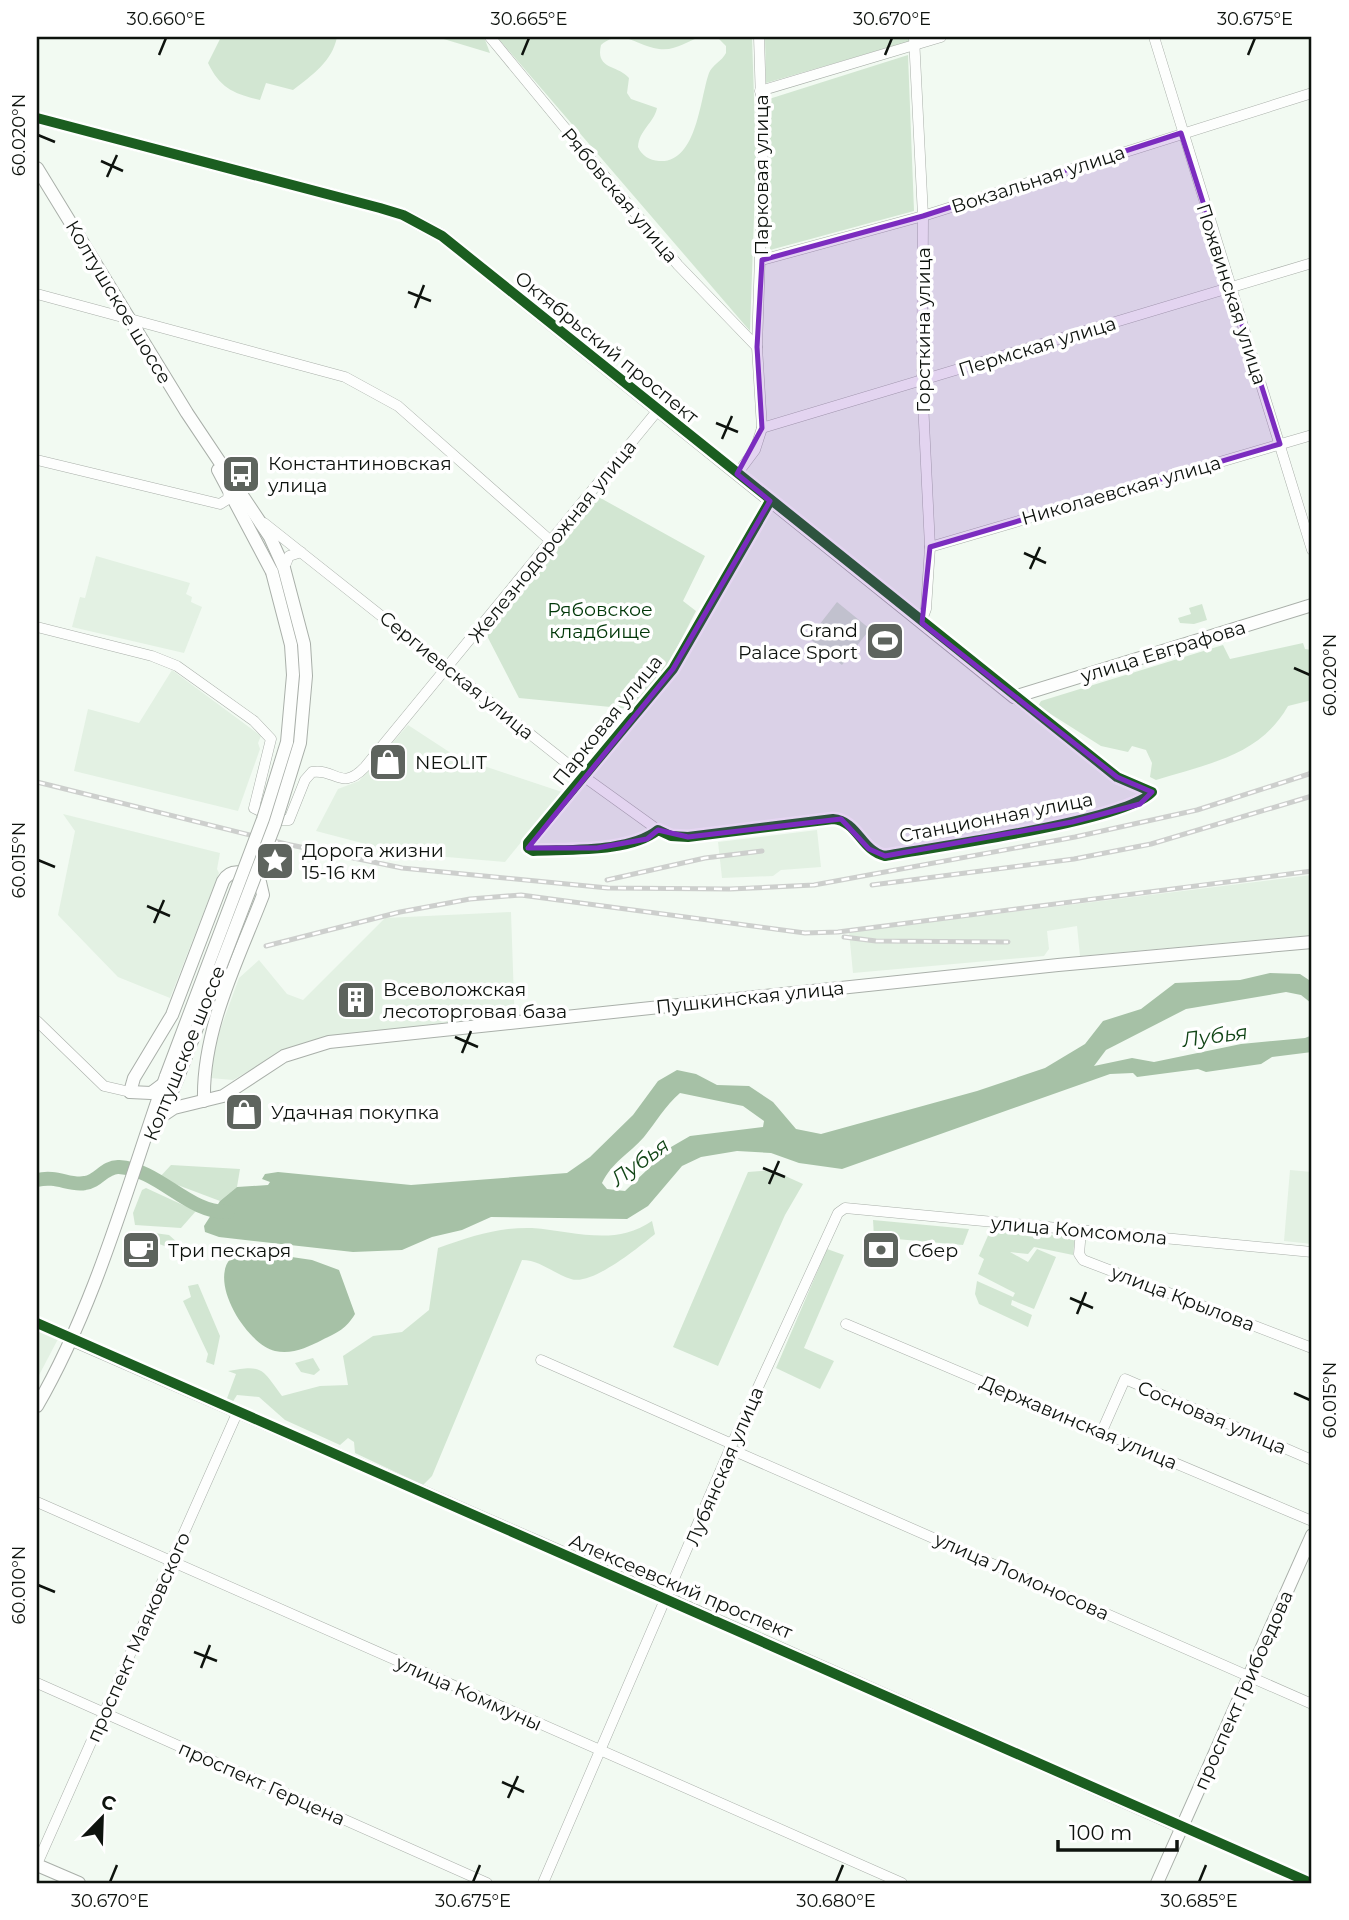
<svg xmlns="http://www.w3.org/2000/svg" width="1349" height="1920" font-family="Montserrat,sans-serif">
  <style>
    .built { fill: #e3f1e3 }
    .green { fill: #d2e6d2 }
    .water { fill: #a6c1a6; fill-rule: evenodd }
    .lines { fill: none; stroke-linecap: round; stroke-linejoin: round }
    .river { stroke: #a6c1a6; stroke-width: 14 }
    .street-casing { stroke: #a9afa9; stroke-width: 11 }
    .secondary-casing { stroke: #a9afa9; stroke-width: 14 }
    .street { stroke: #fdfefd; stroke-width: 10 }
    .secondary { stroke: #fdfefd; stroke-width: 12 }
    .rail-casing { stroke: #cdcfcd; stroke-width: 5 }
    .rail { stroke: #fff; stroke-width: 2.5; stroke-dasharray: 8; stroke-linecap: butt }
    .secondary-bridge-casing { stroke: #a9afa9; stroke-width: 14; stroke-linecap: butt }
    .secondary-bridge { stroke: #fdfefd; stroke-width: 12 }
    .cycleway-casing { stroke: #fff; stroke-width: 15 }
    .cycleway { stroke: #1b5e20; stroke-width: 10 }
    .marked { fill: #7b2cbf; fill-opacity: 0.2; stroke: #7b2cbf; stroke-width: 5; stroke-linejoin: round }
    .ticks { fill: none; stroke: #0e130e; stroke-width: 2.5 }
    .labels { text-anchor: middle; stroke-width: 7; stroke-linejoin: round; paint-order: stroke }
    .street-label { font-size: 19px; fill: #0e130e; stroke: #fff }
    .poi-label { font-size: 19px; fill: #0e130e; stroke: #fff; text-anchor: start }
    .park-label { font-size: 19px; fill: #003708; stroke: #fff }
    .water-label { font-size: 21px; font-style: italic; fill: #124617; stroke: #fff }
    .neatline { fill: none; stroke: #0e130e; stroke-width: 2.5 }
    .ticks-label { font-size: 18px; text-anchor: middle; fill: #0e130e }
  </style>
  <rect width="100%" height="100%" fill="#f2faf2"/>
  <!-- built -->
  <g class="built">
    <path d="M96 556 190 583 186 594 192 597 191 602 202 607 184 653 72 627 80 597 85 598Z"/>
    <path d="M172 670 261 736 258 743 260 749 238 811 74 771 88 709 139 723Z"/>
    <path d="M408 725 457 757 562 792 505 862 400 853 316 831 338 789 359 781Z"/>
    <path d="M63 814 220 853 217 869 219 873 170 998 118 977 58 915 75 831Z"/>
    <path d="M817 830 821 867 781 870 773 876 722 878 718 842Z"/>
    <path d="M1312 875V935L1080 956 1077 926 1047 931 1049 949 1044 956 853 973 849 932Z"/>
    <path d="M511 912 515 1027 287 1049 233 1080 210 1078 216 1041 239 978 259 960 287 994 303 1000 385 918Z"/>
    <path d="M1290 1170 1312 1172V1244L1284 1241Z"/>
    <path d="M37 1328 58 1339 37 1379Z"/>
  </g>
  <!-- green -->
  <g class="green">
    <path d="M221 37H337C332 62 312 75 293 90L266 83 260 100C234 94 220 88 208 63Z"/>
    <path d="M437 37H484L490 53Z"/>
    <path d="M497 37H701C686 41 677 51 659 49 638 47 622 27 601 45 595 70 618 65 629 78L627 93 631 99 657 108C654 123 639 130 638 147 642 156 649 160 659 161 697 164 700 98 709 73 712 65 722 61 726 53V46L717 37H752L756 159 750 331Z"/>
    <path d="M765 37H911V41L766 83Z"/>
    <path d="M908 55 914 211 770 250 769 99Z"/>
    <path d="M595 495 705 556 683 601 696 611 668 665 631 709 519 698 485 632Z"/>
    <path d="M837 602 870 629 842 665 809 638Z"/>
    <path d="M1202 604 1207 620 1194 624 1180 623 1178 618 1191 614 1189 608Z"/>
    <path d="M1303 643 1305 649 1312 650V700L1288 706C1260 756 1207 764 1156 780L1150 777 1152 763 1146 750 1132 746 1128 752 1101 746 1038 706 1041 701 1223 645 1230 659Z"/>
    <path d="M171 1165 240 1169 237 1187 220 1201 159 1178Z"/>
    <path d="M772 1170 803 1184 785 1215 718 1366 673 1347 748 1172Z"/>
    <path d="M146 1188 196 1211 181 1228 135 1225 133 1213 142 1190Z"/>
    <path d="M873 1220 969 1229 963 1245 874 1237Z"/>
    <path d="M652 1221 655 1234C639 1247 592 1286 571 1279 554 1274 540 1260 522 1260L432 1476 423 1485 355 1453 354 1442 348 1438 340 1445 285 1420 259 1397 237 1395 232 1403 226 1401 236 1374 228 1371C263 1364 262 1369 282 1396L320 1386 348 1385 343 1356 373 1336 402 1332 429 1310 438 1248C470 1237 498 1227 532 1228 575 1231 614 1247 652 1221Z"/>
    <path d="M990 1231 1075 1237 1073 1255 1034 1247 1028 1254 1010 1252 1028 1262 1037 1249 1056 1257 1034 1309 1012 1300 1011 1305 1032 1315 1028 1327 979 1304 975 1294 977 1281 1013 1297 1015 1293 978 1274 984 1259 979 1256Z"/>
    <path d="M147 1232 169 1235 178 1243 175 1250 138 1236Z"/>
    <path d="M827 1249 844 1255 804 1348 834 1361 820 1389 776 1368Z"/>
    <path d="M198 1284 220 1336 214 1365 206 1362 208 1354 183 1301 191 1297 188 1286Z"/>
    <path d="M313 1358 320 1370 314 1375 301 1372 295 1363Z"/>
  </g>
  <!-- water -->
  <g class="water">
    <path d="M1270 973 1300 974 1312 982V1025L1311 1003 1301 995 1286 992 1186 1009 1106 1050 1094 1066 1132 1058 1154 1062 1241 1044 1305 1038 1310 1036 1312 1029V1052L1272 1057 1261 1064 1206 1072 1198 1069 1137 1077 1133 1073 1110 1074 842 1169 799 1163 771 1153 737 1151 701 1157 682 1166 648 1206 627 1219 491 1217 462 1230 432 1237 402 1250 353 1252 219 1237 205 1232 204 1226 220 1201 237 1187 268 1185 270 1182 262 1179 265 1174 278 1172 411 1185 567 1173 590 1157 633 1115 658 1081 677 1070 696 1074 717 1085 749 1086 773 1102 796 1129 821 1134 977 1091 1045 1068 1085 1044 1103 1021 1141 1009 1175 983 1240 980ZM680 1093 743 1106 764 1121 763 1127 690 1136 671 1147 625 1191 607 1189 602 1183C612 1162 629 1154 644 1137 656 1122 665 1106 680 1093Z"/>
    <path d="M244 1250 312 1260 339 1270 355 1314C346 1329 338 1332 322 1340 308 1347 292 1355 275 1351 244 1344 197 1265 244 1250Z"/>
  </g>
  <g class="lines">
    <!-- river -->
    <path class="river" d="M37 1180C57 1175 69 1186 85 1183 98 1182 105 1166 119 1167 159 1169 189 1214 228 1212"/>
    <defs>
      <g id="street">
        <path d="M490 37 678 265 757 347"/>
        <path d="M914 37 923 216 922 381 930 547 926 609 921 622"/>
        <path d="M1154 37 1312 550"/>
        <path d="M760 91 941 37"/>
        <path d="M762 260 923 216 1312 93"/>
        <path d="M37 294 345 377 398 406 552 542"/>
        <path d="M762 428 1312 263"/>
        <path d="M37 460 220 504 228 499 229 489"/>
        <path d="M737 474 755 450 762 428 757 347 763 166 759 37"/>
        <path d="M770 501 673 669 528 843V848L533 851C569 849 629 853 658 830L671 836 688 837 833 819C858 821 861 851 885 856 932 847 1127 821 1152 792L1117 777 1014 697"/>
        <path d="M264 523 583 776 658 830"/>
        <path d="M930 547 1312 435"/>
        <path d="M284 568 289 556 301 552"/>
        <path d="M37 627 152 656 177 666 254 721 271 739 254 808 278 820H289L305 780 312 772C336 768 341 792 365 767L658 410"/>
        <path d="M37 1021 104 1086 130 1092"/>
        <path d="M1081 1230 1079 1254 1083 1260 1312 1348"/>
        <path d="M37 1323 71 1339"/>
        <path d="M846 1324 1312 1521"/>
        <path d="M541 1360 732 1444"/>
        <path d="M1102 1431 1125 1379 1312 1460"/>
        <path d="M730 1449 1312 1704"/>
        <path d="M37 1502 902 1883"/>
        <path d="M37 1683 487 1883"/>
        <path d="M1182 1827 1311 1883"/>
        <path d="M37 1864 238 1411"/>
        <path d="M543 1883 732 1444 838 1213 845 1208 1312 1252"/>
      </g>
      <g id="secondary">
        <path d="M37 118 380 208 403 215 442 236 1014 697 1312 605"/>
        <path d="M37 168 187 413 270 537 284 568"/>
        <path d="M218 470 272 572"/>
        <path d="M130 1092 134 1078 172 1015 223 881C232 866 248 873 260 882L263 895C238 960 202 1029 204 1101"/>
        <path d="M130 1092 151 1093 163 1084"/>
        <path d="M162 1115 177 1080"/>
        <path d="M162 1116 174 1108 223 1096 284 1056 329 1042 1058 965 1312 942"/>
        <path d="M71 1339 668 1599 1182 1827"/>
        <path d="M37 1406C96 1304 127 1187 166 1076"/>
        <path d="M37 1865 79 1883"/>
        <path d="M1157 1883 1312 1535"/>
      </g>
    </defs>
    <!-- street casing -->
    <use href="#street" class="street-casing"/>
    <!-- secondary casing -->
    <use href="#secondary" class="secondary-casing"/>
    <!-- street -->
    <use href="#street" class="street"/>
    <!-- secondary -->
    <use href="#secondary" class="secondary"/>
    <defs>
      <g id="rail">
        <path d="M37 782 286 844 402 868 608 888 730 889 814 885 1075 837 1197 810 1312 773"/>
        <path d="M607 880 705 858 762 851"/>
        <path d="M872 885 1074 859 1151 844 1312 796"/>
        <path d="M844 937 876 941 1008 942"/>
        <path d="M266 946 400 912 470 899 521 895 805 933 838 932 1312 871"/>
      </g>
    </defs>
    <!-- rail casing -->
    <use href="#rail" class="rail-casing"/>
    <!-- rail -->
    <use href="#rail" class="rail"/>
    <defs>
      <g id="secondary-bridge">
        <path d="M166 1076 263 819 287 742 293 675 291 645 272 572"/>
        <path d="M177 1080 275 824 300 743 306 676 304 644 284 568"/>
      </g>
    </defs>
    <!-- secondary-bridge casing -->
    <use href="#secondary-bridge" class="secondary-bridge-casing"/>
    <!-- secondary-bridge -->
    <use href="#secondary-bridge" class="secondary-bridge"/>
    <defs>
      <g id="cycleway">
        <path d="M37 118 380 208 403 215 442 236 1117 777 1152 792C1127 821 932 847 885 856 861 851 858 821 833 819L688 837 671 836 658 830C629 853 569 849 533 851L528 848V843L673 669 770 501"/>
        <path d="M37 1323 1311 1883"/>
      </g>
    </defs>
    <!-- cycleway casing -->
    <use href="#cycleway" class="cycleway-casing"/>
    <!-- cycleway -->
    <use href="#cycleway" class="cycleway"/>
  </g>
  <!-- marked area -->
  <path class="marked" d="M1181 133 1280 444 930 547 922 623 1117 777 1152 792 1140 804 1072 822 885 856 869 849 841 819 688 837 658 830 647 839 597 848H528L673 669 770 501 737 474 762 428 757 347 762 260 923 216Z"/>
  <!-- ticks -->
  <path class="ticks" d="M159 55 166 38M522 55 529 38M885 55 892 38M1248 55 1255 38M38 135 55 142M101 161 123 171M107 177 117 155M408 292 431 301M415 308 424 285M716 423 738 432M722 439 732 416M1024 553 1046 563M1030 569 1040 547M1294 668 1310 675M38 860 55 867M147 906 170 916M154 923 164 900M455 1037 478 1047M462 1053 471 1031M763 1168 785 1177M769 1184 779 1161M1070 1298 1093 1308M1077 1314 1086 1292M1294 1393 1310 1400M38 1585 55 1592M194 1652 217 1661M201 1668 210 1645M502 1782 524 1792M508 1798 518 1776M110 1882 117 1865M473 1882 480 1865M836 1882 843 1865M1199 1882 1206 1865"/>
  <!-- icons -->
  <defs>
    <symbol id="bus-square" viewBox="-11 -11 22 22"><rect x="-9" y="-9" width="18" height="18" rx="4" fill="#5e645e" stroke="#fff"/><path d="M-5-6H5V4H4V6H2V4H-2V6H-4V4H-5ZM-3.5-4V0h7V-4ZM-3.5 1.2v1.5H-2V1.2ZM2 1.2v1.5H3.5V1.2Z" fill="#fff"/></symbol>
    <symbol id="stadium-square" viewBox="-11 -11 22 22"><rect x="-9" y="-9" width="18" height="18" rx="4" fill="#5e645e" stroke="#fff"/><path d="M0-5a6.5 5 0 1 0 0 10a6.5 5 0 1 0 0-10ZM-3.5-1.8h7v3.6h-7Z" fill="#fff"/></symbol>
    <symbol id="shop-square" viewBox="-11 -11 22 22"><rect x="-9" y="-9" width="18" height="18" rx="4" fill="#5e645e" stroke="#fff"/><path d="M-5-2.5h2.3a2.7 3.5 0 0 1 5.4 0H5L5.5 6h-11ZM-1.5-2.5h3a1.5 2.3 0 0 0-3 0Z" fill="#fff"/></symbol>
    <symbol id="sight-square" viewBox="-11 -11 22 22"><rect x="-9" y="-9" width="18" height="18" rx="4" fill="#5e645e" stroke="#fff"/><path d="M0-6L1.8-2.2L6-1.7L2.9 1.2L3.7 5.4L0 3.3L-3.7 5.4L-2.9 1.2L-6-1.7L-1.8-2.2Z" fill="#fff"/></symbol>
    <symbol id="building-square" viewBox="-11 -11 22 22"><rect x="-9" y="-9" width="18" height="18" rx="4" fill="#5e645e" stroke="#fff"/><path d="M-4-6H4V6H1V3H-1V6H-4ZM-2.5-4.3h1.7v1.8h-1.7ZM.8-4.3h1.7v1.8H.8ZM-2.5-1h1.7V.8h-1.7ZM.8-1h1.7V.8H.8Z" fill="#fff"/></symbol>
    <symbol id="cafe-square" viewBox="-11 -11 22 22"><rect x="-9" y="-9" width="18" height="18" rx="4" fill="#5e645e" stroke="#fff"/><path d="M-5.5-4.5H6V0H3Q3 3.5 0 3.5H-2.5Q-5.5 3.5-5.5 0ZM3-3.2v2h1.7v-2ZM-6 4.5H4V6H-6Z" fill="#fff"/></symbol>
    <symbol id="bank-square" viewBox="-11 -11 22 22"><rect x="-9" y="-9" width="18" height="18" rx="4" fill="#5e645e" stroke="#fff"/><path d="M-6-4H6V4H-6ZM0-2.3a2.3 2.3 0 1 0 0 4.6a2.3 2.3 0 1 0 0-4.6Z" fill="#fff"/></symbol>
  </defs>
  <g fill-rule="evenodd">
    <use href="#bus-square" x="219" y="452" width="44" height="44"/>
    <use href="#stadium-square" x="863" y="619" width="44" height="44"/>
    <use href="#shop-square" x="366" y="740" width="44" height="44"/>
    <use href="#sight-square" x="253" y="839" width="44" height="44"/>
    <use href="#building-square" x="334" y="978" width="44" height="44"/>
    <use href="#shop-square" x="222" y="1090" width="44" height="44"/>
    <use href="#cafe-square" x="119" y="1228" width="44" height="44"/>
    <use href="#bank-square" x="859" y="1228" width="44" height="44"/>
  </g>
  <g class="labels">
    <!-- street labels -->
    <g class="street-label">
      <text transform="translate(761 175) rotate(-90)" y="7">Парковая улица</text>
      <text transform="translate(1038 179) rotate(-18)" y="7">Вокзальная улица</text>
      <text transform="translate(620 195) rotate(50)" y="7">Рябовская улица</text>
      <text transform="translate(1232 294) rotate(72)" y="7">Пожвинская улица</text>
      <text transform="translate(119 302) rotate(59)" y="7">Колтушское шоссе</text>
      <text transform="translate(923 330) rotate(-90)" y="7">Горсткина улица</text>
      <text transform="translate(1037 346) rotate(-17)" y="7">Пермская улица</text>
      <text transform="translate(607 347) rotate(39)" y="7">Октябрьский проспект</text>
      <text transform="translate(1121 490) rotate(-16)" y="7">Николаевская улица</text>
      <text transform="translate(552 541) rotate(-51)" y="7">Железнодорожная улица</text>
      <text transform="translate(1163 651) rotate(-17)" y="7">улица Евграфова</text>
      <text transform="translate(457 675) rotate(39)" y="7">Сергиевская улица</text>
      <text transform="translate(607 720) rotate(-51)" y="7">Парковая улица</text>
      <text transform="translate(996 817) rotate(-11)" y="7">Станционная улица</text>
      <text transform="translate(750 997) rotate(-6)" y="7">Пушкинская улица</text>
      <text transform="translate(184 1053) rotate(-68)" y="7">Колтушское шоссе</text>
      <text transform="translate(1079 1230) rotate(5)" y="7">улица Комсомола</text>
      <text transform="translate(1183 1298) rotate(21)" y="7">улица Крылова</text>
      <text transform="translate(1212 1417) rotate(23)" y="7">Сосновая улица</text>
      <text transform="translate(1079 1422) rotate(23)" y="7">Державинская улица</text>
      <text transform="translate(724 1466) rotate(-67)" y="7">Лубянская улица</text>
      <text transform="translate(1022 1576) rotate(24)" y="7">улица Ломоносова</text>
      <text transform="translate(681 1586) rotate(23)" y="7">Алексеевский проспект</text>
      <text transform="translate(138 1637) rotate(-66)" y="7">проспект Маяковского</text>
      <text transform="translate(1243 1690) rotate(-66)" y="7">проспект Грибоедова</text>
      <text transform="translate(469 1693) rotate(24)" y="7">улица Коммуны</text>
      <text transform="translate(262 1783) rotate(24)" y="7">проспект Герцена</text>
    </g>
    <!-- poi labels -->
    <g class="poi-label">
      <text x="268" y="470">Константиновская<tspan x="268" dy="22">улица</tspan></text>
      <text x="858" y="637" text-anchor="end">Grand<tspan x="858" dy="22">Palace Sport</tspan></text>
      <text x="415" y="769">NEOLIT</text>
      <text x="302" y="857">Дорога жизни<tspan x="302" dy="22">15-16 км</tspan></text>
      <text x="383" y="996">Всеволожская<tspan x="383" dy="22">лесоторговая база</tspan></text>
      <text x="271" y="1119">Удачная покупка</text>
      <text x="168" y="1257">Три пескаря</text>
      <text x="908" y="1257">Сбер</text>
    </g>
    <!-- park labels -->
    <g class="park-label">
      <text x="600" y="616">Рябовское<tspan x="600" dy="22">кладбище</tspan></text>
    </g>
    <!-- water labels -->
    <g class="water-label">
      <text transform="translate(1215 1036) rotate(-7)" y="7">Лубья</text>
      <text transform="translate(640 1162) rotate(-36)" y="7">Лубья</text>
    </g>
  </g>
  <!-- border -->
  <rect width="1349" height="1920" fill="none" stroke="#ffffff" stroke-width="77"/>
  <!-- north arrow -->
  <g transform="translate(102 1818) rotate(23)" stroke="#ffffff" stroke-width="5" paint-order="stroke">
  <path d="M0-5L12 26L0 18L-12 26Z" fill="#0e130e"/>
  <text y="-10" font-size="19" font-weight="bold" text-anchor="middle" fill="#0e130e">С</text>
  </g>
  <!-- scale -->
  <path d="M1058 1840v10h119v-10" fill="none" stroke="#0e130e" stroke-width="3.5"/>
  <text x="1069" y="1840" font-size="21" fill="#0e130e" stroke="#ffffff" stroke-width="5" paint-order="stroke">100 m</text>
  <rect x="38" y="38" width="1272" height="1844" class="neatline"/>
  <g class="ticks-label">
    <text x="166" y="25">30.660°E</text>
    <text x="529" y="25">30.665°E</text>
    <text x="892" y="25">30.670°E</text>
    <text x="1255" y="25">30.675°E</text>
    <text transform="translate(19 135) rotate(-90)" y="6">60.020°N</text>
    <text transform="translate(1330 675) rotate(-90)" y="6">60.020°N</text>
    <text transform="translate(19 860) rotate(-90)" y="6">60.015°N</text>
    <text transform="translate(1330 1400) rotate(-90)" y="6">60.015°N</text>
    <text transform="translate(19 1585) rotate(-90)" y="6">60.010°N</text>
    <text x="110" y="1907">30.670°E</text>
    <text x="473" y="1907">30.675°E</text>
    <text x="836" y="1907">30.680°E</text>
    <text x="1199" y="1907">30.685°E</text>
  </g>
</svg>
